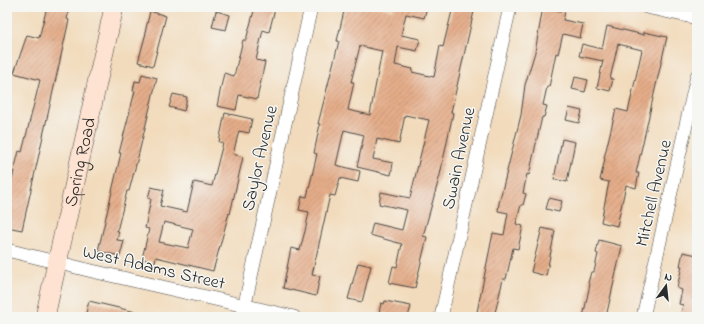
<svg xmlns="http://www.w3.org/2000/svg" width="704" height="324" font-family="'Indie Flower',sans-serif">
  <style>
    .building { fill: url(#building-hatch); fill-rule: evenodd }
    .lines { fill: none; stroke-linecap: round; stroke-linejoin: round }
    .street-casing { stroke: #494541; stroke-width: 14 }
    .secondary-casing { stroke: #494541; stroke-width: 20 }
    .street { stroke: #fff; stroke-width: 13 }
    .secondary { stroke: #fee3d2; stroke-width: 19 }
    .labels { text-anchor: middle; stroke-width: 3; stroke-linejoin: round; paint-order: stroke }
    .street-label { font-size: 18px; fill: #2b2b2b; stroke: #f6f6f2 }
  </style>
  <defs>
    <pattern id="building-hatch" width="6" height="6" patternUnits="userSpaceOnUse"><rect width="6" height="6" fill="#e5ad8a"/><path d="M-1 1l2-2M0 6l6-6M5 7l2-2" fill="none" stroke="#ba8d71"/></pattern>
  </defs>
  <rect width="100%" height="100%" fill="#f6f6f2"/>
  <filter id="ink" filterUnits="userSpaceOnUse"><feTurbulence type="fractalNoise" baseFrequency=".025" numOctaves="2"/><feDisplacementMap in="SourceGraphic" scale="8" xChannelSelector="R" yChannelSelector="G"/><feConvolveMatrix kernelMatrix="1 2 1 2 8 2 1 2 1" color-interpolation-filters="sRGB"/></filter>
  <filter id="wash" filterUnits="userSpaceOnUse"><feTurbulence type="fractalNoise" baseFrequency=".012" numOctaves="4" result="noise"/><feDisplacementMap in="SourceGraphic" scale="16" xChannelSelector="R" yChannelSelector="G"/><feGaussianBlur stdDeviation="0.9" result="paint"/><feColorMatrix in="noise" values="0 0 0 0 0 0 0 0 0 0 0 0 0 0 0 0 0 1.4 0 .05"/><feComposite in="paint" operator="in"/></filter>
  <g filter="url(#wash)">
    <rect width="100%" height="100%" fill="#f2dbbc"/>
    <g id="blocks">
      <!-- building -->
      <g class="building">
        <path d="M47 7H70L67 19 69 20 22 230 7 227V178L12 179 19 151 22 152 40 80 14 73 27 35 39 38Z"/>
        <path d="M255 7 275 9 269 32 263 30 256 60 265 62 257 99 239 95 236 110 217 106 224 73 234 76 243 40H246Z"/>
        <path d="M345 7H380L393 10 394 7H427L424 18 406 14 401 35 420 39 417 51 398 47 395 65 413 69 412 72 434 77 440 46 443 47 453 7H475L451 112 453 113 440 175 423 236 427 237 415 288 389 283 393 266 397 267 402 244 370 235 373 223 402 230 407 210 379 204 381 192 410 198 429 120 405 115 399 144 377 139 373 159 393 163 391 175 357 167 364 135 344 130 336 165 360 171 358 182 340 178 335 196 330 195 312 275 320 276 316 296 283 288 291 248 300 250 306 227 309 212 299 210 302 196 307 197 317 154 314 153 320 124H318L339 41H337ZM360 46 382 51 370 115 348 110 354 82H351Z"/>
        <path d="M543 7 565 12 563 20 583 24 580 38 563 34 558 54 556 53 549 87H547L543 105 547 106 544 117H542L529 175 527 174 523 193 526 194 523 205H521L516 224 523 226 518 249 513 248 506 279H503L494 317H476L493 233 504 235 508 213 498 211 499 203 521 115 525 85 535 52Z"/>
        <path d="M150 11 166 16 153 66 138 62 146 33H145Z"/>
        <path d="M216 11 230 15 226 30 212 27Z"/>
        <path d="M607 26 644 35V32L667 37 636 173H639L636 188 626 185 617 226 601 222 609 182 600 180 605 159 604 158 616 109 628 112 642 50 618 44 610 79H613L610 91 597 88 603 61 579 56 582 44 602 49Z"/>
        <path d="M142 74 157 78 138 157 129 191H127L117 231H119L117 240 124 241 120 256 98 251 121 153H119L135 91H133L135 81 140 82Z"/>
        <path d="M575 77 588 80 585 92 572 89Z"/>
        <path d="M173 94 187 97 184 111 169 107Z"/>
        <path d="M569 108 582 111 579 123 566 120Z"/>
        <path d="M225 113 252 119 249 133 239 131 233 154 243 157 230 214 229 213 213 271 156 257 155 262 142 259 149 229 145 228 151 199 148 198 151 187 164 190 160 206 187 212 194 182 212 186 223 143 219 142ZM164 222 193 229 188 248 159 242Z"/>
        <path d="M562 139 575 142 567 182 554 179Z"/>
        <path d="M549 198 562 201 559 212 546 209Z"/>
        <path d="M542 228 555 231 546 276 531 272Z"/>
        <path d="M599 240 622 246 606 317H583L590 284 588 283 591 272H594L598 254 596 253Z"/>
        <path d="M683 252 697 255V317H680L683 305 679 304 682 290 677 288 682 266H680Z"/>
        <path d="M358 263 371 266 362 302 348 299Z"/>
        <path d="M89 301 140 313 139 317H85Z"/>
        <path d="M385 301 411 306 408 317H397L379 313 381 303 384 304Z"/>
      </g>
    </g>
  </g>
  <g filter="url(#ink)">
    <use href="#blocks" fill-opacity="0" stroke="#494541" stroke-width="1"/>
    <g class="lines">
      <defs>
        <g id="street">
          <path d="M646 7 697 18"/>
          <path d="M7 250 92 271 294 317"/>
          <path d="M242 317 311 7"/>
          <path d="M441 317 510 7"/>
          <path d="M643 317 697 76"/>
        </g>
        <g id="secondary">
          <path id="s1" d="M45 317 114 7"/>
        </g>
      </defs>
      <!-- street casing -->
      <use href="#street" class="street-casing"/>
      <!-- secondary casing -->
      <use href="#secondary" class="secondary-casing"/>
      <!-- street -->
      <use href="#street" class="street"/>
      <!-- secondary -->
      <use href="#secondary" class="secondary"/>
    </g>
  </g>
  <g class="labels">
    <!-- street labels -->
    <g class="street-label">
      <text transform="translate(259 158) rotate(-77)" y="6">Saylor Avenue</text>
      <text transform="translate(458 158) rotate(-78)" y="6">Swain Avenue</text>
      <text dy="6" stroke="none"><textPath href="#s1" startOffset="159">Spring Road</textPath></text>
      <text transform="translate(653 193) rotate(-77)" y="6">Mitchell Avenue</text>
      <text transform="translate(154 267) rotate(13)" y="6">West Adams Street</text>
    </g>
  </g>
  <!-- margin -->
  <rect width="704" height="324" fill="none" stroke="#f6f6f2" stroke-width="24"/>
  <!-- north arrow -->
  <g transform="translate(666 286) rotate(15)" stroke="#f6f6f2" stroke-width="3" paint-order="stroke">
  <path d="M0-3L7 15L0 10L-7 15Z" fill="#2b2b2b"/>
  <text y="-6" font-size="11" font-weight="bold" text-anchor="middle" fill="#2b2b2b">N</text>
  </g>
</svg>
